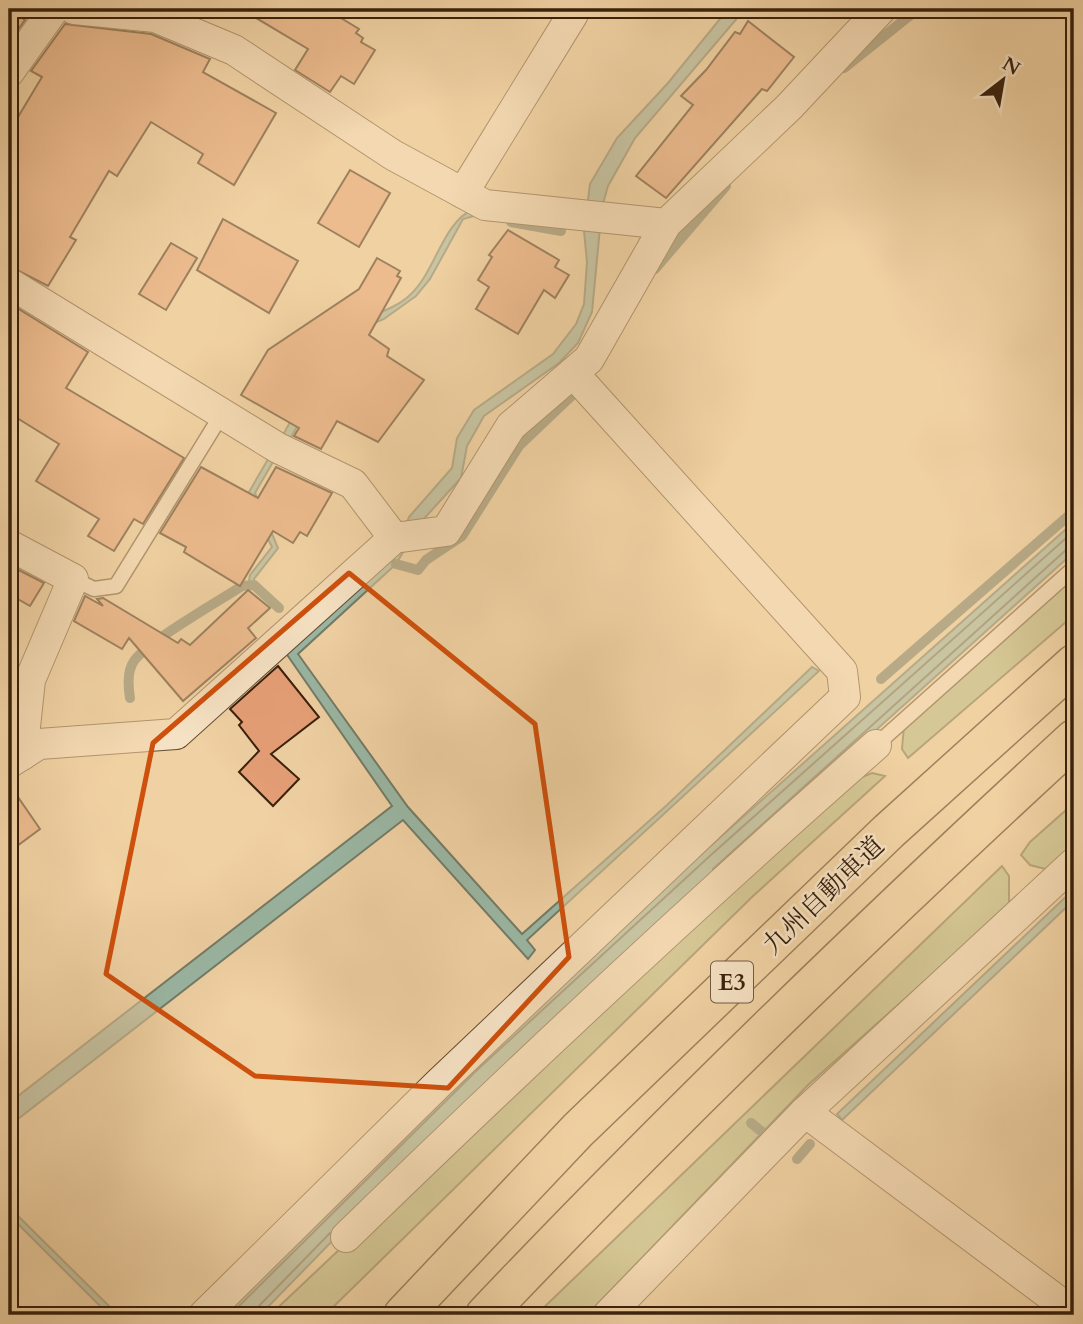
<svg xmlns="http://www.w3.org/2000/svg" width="1083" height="1324" font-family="Cardo,'Noto Serif JP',serif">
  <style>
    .green { fill: #b7bc88; stroke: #786e4a; stroke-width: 2 }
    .water { fill: #9ab7a4; stroke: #737b67; stroke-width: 2 }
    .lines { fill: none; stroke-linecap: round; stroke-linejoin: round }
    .shore { stroke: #6a6c58; stroke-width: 2 }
    .stream { stroke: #737b67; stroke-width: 10 }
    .building { fill: #e69f77; stroke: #39200c; stroke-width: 2 }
    .service-casing { stroke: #674c32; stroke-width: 17 }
    .minor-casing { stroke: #674c32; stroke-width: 32 }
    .motorway-casing { stroke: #39200c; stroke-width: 41 }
    .service { stroke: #f5e1c3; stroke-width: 14 }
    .minor { stroke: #f5e1c3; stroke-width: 30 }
    .motorway { stroke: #f0d1a3; stroke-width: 38 }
    .marked { fill: none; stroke: #ce500c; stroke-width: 5; stroke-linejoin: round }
    .labels { text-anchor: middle; stroke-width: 5; stroke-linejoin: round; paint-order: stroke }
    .shield { fill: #f5e1c3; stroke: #715a43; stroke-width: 2 }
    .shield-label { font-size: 24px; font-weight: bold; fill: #39200c }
    .street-label { font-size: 26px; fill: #39200c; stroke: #f5e1c3 }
  </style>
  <rect width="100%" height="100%" fill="#f0d1a3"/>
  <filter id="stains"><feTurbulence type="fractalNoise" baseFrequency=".00286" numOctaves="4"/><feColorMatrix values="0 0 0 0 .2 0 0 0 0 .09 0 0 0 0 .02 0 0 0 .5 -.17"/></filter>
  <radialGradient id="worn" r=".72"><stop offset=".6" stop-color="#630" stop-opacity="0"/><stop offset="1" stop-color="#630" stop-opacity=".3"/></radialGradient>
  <!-- green -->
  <g class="green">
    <path d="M1074 575V615L908 758 902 749 904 726Z"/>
    <path d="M872 773 885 776 752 897 325 1315H270L522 1077 850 782Z"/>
    <path d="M1074 803V850L1053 871 1030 865 1021 855 1030 842Z"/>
    <path d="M1002 866 1009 876V906L808 1085 587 1315H536Z"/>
  </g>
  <!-- water -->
  <g class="water">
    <path d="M728 9H745L635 138 608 186 602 207 592 312 578 343 559 363 484 416 467 446 461 478 420 523 396 564 298 654 408 807 522 934 667 805 812 667 819 671 527 940 535 950 528 959 403 820 9 1126V1103L392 806 283 649 397 549 409 517 452 468 457 438 474 410 553 354 576 324 584 304 587 262 584 231 590 184 617 138 668 83Z"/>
    <path d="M473 209 474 216 463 219 430 279 416 296 384 319 350 334 290 439 283 435C293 417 334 338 346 329 365 315 393 312 411 294 436 270 442 224 473 209Z"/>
    <path d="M271 454 277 455 255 493 278 548 254 579V585L248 586 250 575 272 547 249 501V492Z"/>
    <path d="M1074 522V552L746 847 341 1232 260 1315H221L471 1066 707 849Z"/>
    <path d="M1074 889V900L842 1120 837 1114Z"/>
    <path d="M9 1207 118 1315H109L9 1215Z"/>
  </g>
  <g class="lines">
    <!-- shore -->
    <g class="shore">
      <path d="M713 869 1067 549 1074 547"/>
      <path d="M230 1315 476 1071 712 854 1074 531"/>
      <path d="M255 1315 257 1308 330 1233"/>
    </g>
    <!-- stream -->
    <g class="stream">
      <path d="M844 68 918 9"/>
      <path d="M511 222 561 231"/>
      <path d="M655 269 726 186"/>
      <path d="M396 564 418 570 426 560 462 536 519 446 582 386"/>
      <path d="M881 679 1074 511"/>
      <path d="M130 698C128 686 127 671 134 661 147 642 219 601 242 586L254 585 279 608"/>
      <path d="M751 1123 766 1135"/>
      <path d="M797 1159 810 1144"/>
    </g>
  </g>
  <!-- building -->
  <g class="building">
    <path d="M241 9H326L359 29 356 33 363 38 361 42 375 50 354 84 341 76 330 92 295 70 308 49Z"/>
    <path d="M9 10 25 20 9 42Z"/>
    <path d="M748 21 794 57 767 91 762 89 666 198 636 176 693 105 681 96 706 70 735 32 740 34Z"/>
    <path d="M65 24 151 34 210 59 203 72 276 113 234 185 198 163 203 154 151 122 117 176 109 171 70 237 76 240 48 286 9 266V132L42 77 31 71Z"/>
    <path d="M350 170 390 193 359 247 318 223Z"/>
    <path d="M223 219 298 261 269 313 197 270Z"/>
    <path d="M508 230 559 260 555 267 569 275 555 298 544 290 518 334 476 309 489 287 478 280 492 257 489 255Z"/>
    <path d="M171 243 197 258 166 310 139 294Z"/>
    <path d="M377 258 400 271 397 276 401 278 369 335 389 349 387 356 424 380 378 442 337 421 321 449 294 436 299 428 241 395 268 350 359 289Z"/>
    <path d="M9 303 88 352 66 388 184 458 143 524 134 519 114 551 88 536 99 519 36 481 59 444 9 413Z"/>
    <path d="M201 467 258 498 276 467 332 493 307 536 300 532 293 543 273 531 240 586 184 552 186 547 160 533Z"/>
    <path d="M9 565 44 583 30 606 9 594Z"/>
    <path d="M248 590 270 608 248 628 256 638 183 701 129 638 122 649 74 621 85 596 103 606 97 599 103 598 178 643 181 639 190 645Z"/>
    <path d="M278 666 319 717 271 754 299 779 273 806 239 772 259 751 239 725 242 722 230 709Z"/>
    <path d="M9 784 40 829 9 852Z"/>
  </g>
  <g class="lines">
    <defs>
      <g id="service">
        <path d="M73 579 94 589 116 586 222 414"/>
        <path d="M876 745 1074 568"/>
      </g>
      <g id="minor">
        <path d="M74 9 155 17 234 50 393 155 485 205 666 224"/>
        <path d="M9 72 54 9"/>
        <path d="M463 193 573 14 564 9"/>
        <path d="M9 283 278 448 353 484 394 538"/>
        <path d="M9 545 73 579 30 680 22 755"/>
        <path d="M9 763 39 744 176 734 394 538 446 531 511 426 589 359 666 224 789 107 881 9"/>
        <path d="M805 1112 1074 1313"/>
        <path d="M346 1237C519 1069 695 904 876 745"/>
        <path d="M204 1315 438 1084 845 697 842 671 573 373"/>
        <path d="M608 1315 805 1112 1074 863"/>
      </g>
      <g id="motorway">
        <path d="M403 1315 578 1130 889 831 1074 664"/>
        <path d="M485 1315C674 1116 872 925 1074 739"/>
      </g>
    </defs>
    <!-- service casing -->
    <use href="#service" class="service-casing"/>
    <!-- minor casing -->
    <use href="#minor" class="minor-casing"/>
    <!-- motorway casing -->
    <use href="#motorway" class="motorway-casing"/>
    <!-- service -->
    <use href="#service" class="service"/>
    <!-- minor -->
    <use href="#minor" class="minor"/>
    <!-- motorway -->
    <use href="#motorway" class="motorway"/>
  </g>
  <!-- marked area -->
  <path d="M0 0H1083V1324H0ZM349 573 535 724 569 957 448 1088 255 1076 106 974 153 743Z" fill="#f0d1a3" fill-opacity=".55" fill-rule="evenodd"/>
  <path class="marked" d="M349 573 535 724 569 957 448 1088 255 1076 106 974 153 743Z"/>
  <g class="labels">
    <!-- shield labels -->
    <rect class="shield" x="711" y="961.5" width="42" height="41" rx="5"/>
    <g class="shield-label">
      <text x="732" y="990">E3</text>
    </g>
    <!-- street labels -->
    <g class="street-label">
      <text transform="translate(823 895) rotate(-44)" y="9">九州自動車道</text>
    </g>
  </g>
  <!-- margin -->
  <rect width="1083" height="1324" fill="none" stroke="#f0d1a3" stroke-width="35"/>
  <rect x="10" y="10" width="1062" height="1303" fill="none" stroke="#39200c" stroke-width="3.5"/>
  <rect x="18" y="18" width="1048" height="1289" fill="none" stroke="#39200c" stroke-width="2"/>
  <!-- north arrow -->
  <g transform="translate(1003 80) rotate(31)" stroke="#f5e1c3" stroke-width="5" paint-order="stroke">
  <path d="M0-5L12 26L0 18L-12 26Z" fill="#39200c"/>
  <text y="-10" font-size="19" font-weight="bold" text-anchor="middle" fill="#39200c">N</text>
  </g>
  <rect width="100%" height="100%" filter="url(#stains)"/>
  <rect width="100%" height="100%" fill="url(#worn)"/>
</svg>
